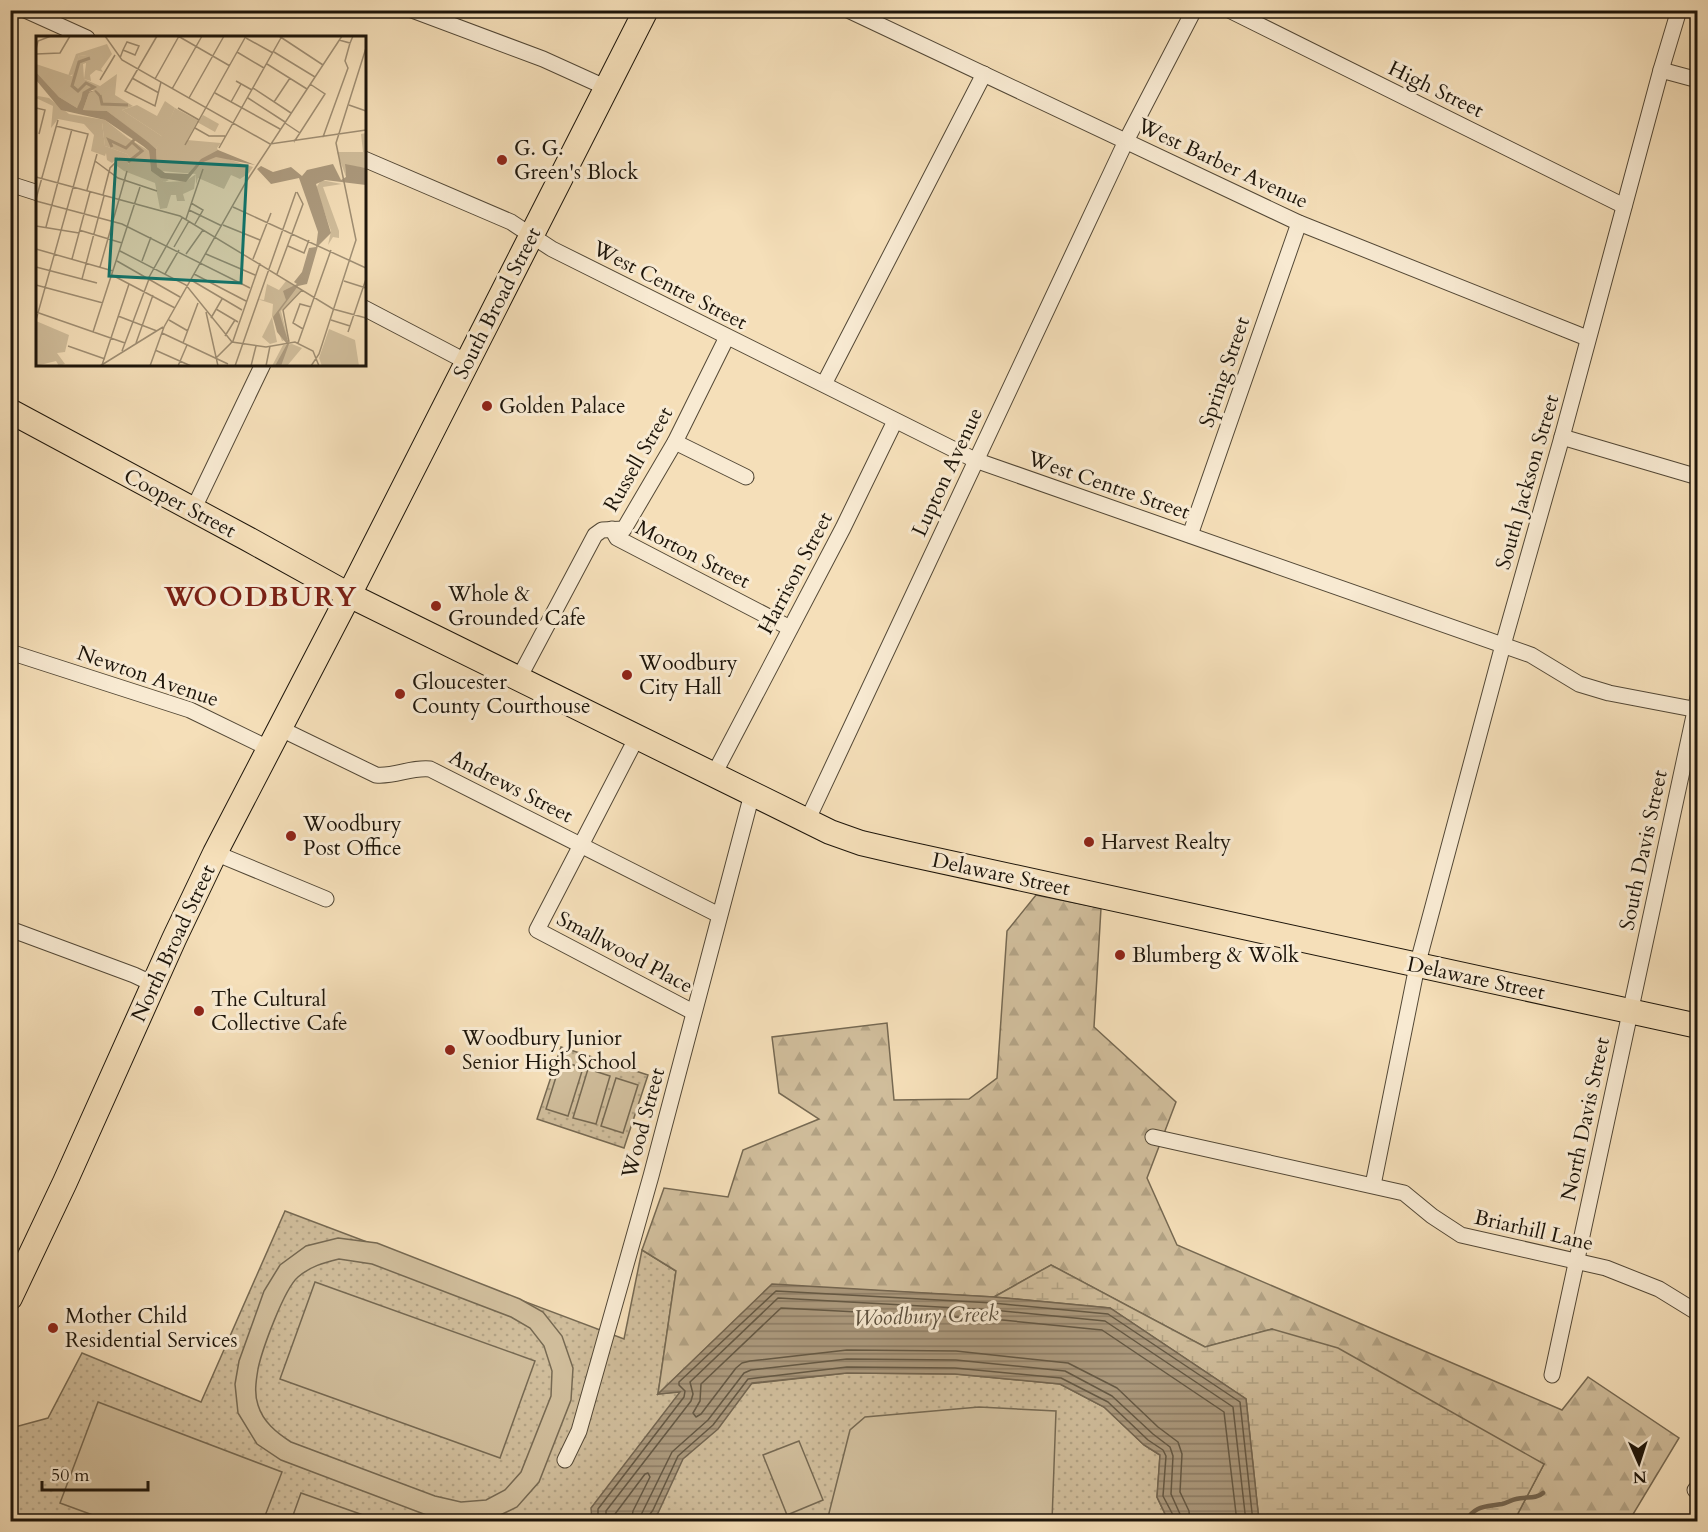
<svg xmlns="http://www.w3.org/2000/svg" width="1708" height="1532" font-family="Cardo,serif">
  <style>
    .green { fill: url(#green-dots); stroke: #766952; stroke-width: 1.5 }
    .forest { fill: url(#forest-firs); stroke: #766952; stroke-width: 1.5 }
    .wetland { fill: url(#wetland-marsh); stroke: #766952; stroke-width: 1.5 }
    .pitch { fill: #d0bd9b; stroke: #766952; stroke-width: 1.5; fill-rule: evenodd }
    .water { fill: url(#water-rules); stroke: #736550; stroke-width: 1.5 }
    .lines { fill: none; stroke-linecap: round; stroke-linejoin: round }
    .shore { stroke: #645844; stroke-width: 1.5 }
    .stream { stroke: #736550; stroke-width: 4.5 }
    .minor-casing { stroke: #534836; stroke-width: 17 }
    .primary-casing { stroke: #1d150a; stroke-width: 26 }
    .minor { stroke: #f8ead2; stroke-width: 15 }
    .primary { stroke: #f5dfb9; stroke-width: 24 }
    .poi-dot { fill: #8f2418; stroke: #f8ead2; stroke-width: 2 }
    .labels { text-anchor: middle; stroke-width: 6; stroke-linejoin: round; paint-order: stroke }
    .street-label { font-size: 21px; fill: #1d150a; stroke: #f8ead2 }
    .poi-label { font-size: 21px; fill: #1d150a; stroke: #f8ead2; text-anchor: start }
    .water-label { font-size: 22px; font-style: italic; fill: #5d513e; stroke: #f8ead2 }
    .district-label { font-size: 27px; font-weight: bold; letter-spacing: 1.5px; fill: #7a1f14; stroke: #f8ead2 }
    .inset-river { fill: none; stroke: #ac9a7e; stroke-width: 3 }
    .inset-road { fill: none; stroke: #9f8e73; stroke-width: 1.5 }
    .view { fill: #0f766e; fill-opacity: 0.15; stroke: #0f766e; stroke-width: 3 }
    .inset-edge { fill: none; stroke: #1d150a; stroke-width: 3 }
  </style>
  <defs>
    <pattern id="green-dots" width="8" height="8" patternUnits="userSpaceOnUse" patternTransform="scale(1.5)"><rect width="8" height="8" fill="#d0bd9b"/><path d="M2 2h.1M6 6h.1" fill="none" stroke="#b2a284" stroke-width="1.8" stroke-linecap="round"/></pattern>
    <pattern id="forest-firs" width="22" height="20" patternUnits="userSpaceOnUse" patternTransform="scale(1.5)"><rect width="22" height="20" fill="#d0bd9b"/><path d="M5 1l3.5 6h-7zM16 11l3.5 6h-7z" fill="#b2a284"/></pattern>
    <pattern id="wetland-marsh" width="20" height="14" patternUnits="userSpaceOnUse" patternTransform="scale(1.5)"><rect width="20" height="14" fill="#d0bd9b"/><path d="M1 5h8M5 5V1M11 12h8M15 12V8" fill="none" stroke="#b2a284"/></pattern>
    <pattern id="water-rules" width="6" height="5" patternUnits="userSpaceOnUse" patternTransform="scale(1.5)"><rect width="6" height="5" fill="#ac9a7e"/><path d="M0 2.5h6" fill="none" stroke="#8b7c65"/></pattern>
  </defs>
  <rect width="100%" height="100%" fill="#f5dfb9"/>
  <filter id="stains"><feTurbulence type="fractalNoise" baseFrequency=".00333" numOctaves="4"/><feColorMatrix values="0 0 0 0 .2 0 0 0 0 .09 0 0 0 0 .02 0 0 0 .5 -.17"/></filter>
  <radialGradient id="worn" r=".72"><stop offset=".6" stop-color="#630" stop-opacity="0"/><stop offset="1" stop-color="#630" stop-opacity=".3"/></radialGradient>
  <!-- green -->
  <g class="green">
    <path d="M561 1047 648 1075 624 1148 537 1119Z"/>
    <path d="M285 1211 624 1339 642 1250 676 1271 658 1394 847 1373 955 1374 1060 1384 1104 1407 1144 1445 1160 1455 1157 1497 1167 1518V1522H11V1428L48 1418 82 1353 201 1402Z"/>
  </g>
  <!-- forest -->
  <path class="forest" d="M1036 895 1101 908 1094 1027 1176 1102 1147 1178 1177 1245 1562 1410 1588 1377 1679 1438 1629 1521H1514L1544 1464 1272 1329 1205 1347 1051 1265 994 1297 772 1285 658 1394 676 1271 642 1250 664 1188 728 1197 743 1150 819 1119 779 1093 772 1037 887 1023 894 1100 969 1099 997 1078 1007 931Z"/>
  <!-- wetland -->
  <path class="wetland" d="M1051 1265 1205 1347 1272 1329 1338 1348 1544 1464 1514 1521H1259L1246 1399 1110 1308 994 1297Z"/>
  <!-- pitch -->
  <g class="pitch">
    <path d="M561 1061 583 1068 568 1116 546 1109Z"/>
    <path d="M588 1069 610 1076 596 1124 573 1118Z"/>
    <path d="M616 1078 638 1085 623 1133 601 1126Z"/>
    <path d="M338 1238 377 1243 520 1299 543 1312 562 1336 573 1368 571 1400 539 1482 517 1507 492 1519 474 1521H453L429 1516 281 1460 257 1444 238 1413 235 1384 239 1361 264 1291 280 1265 306 1246ZM339 1259 372 1264 511 1317 530 1328 544 1346 552 1371 551 1396 521 1472 505 1490 486 1500 461 1502 435 1496 291 1442C277 1433 263 1422 258 1405 254 1394 256 1381 258 1369 262 1350 284 1289 298 1277 311 1266 323 1263 339 1259Z"/>
    <path d="M315 1282 535 1361 500 1458 280 1379Z"/>
    <path d="M98 1402 282 1472 263 1521H109L60 1503Z"/>
    <path d="M979 1407 1056 1411 1052 1521H827L850 1430 865 1417Z"/>
    <path d="M799 1441 823 1500 787 1515 763 1455Z"/>
    <path d="M301 1493 380 1521H291Z"/>
  </g>
  <!-- water -->
  <path class="water" d="M772 1284 994 1297 1110 1308 1246 1399 1259 1521H1167V1518L1157 1497 1160 1455 1144 1445 1104 1407 1060 1384 955 1374 847 1373 752 1383 718 1429 683 1459 658 1513 652 1521H592L591 1508 680 1392 658 1394Z"/>
  <g class="lines">
    <!-- shore -->
    <g class="shore">
      <path d="M598 1522V1509L684 1397 685 1391 679 1385V1382L776 1291 993 1303 1108 1314 1240 1402 1253 1522"/>
      <path d="M606 1522V1511L691 1401 693 1394 690 1382 778 1298 993 1310 1105 1321 1233 1407 1246 1522"/>
      <path d="M615 1522V1514L645 1474 648 1473 650 1477 633 1511 631 1522"/>
      <path d="M640 1522 641 1515 672 1452 708 1420 744 1373 751 1370 847 1359 956 1360 1065 1371 1112 1396 1153 1434 1170 1447 1173 1456 1171 1494 1180 1514 1181 1522"/>
      <path d="M648 1522V1517L653 1510 678 1456 713 1425 748 1379 847 1367 955 1368 1061 1378 1108 1402 1148 1440 1163 1450 1166 1456 1163 1496 1173 1515V1522"/>
      <path d="M1190 1522 1189 1511 1180 1492 1182 1454 1178 1442 1158 1427 1117 1388 1068 1363 956 1351 847 1350 750 1361 742 1363 736 1368 701 1414 696 1417 693 1413 700 1401 701 1384 781 1308 992 1319 1102 1330 1224 1412 1237 1522"/>
    </g>
    <!-- stream -->
    <path class="stream" d="M1465 1522C1475 1505 1485 1507 1502 1504 1507 1503 1511 1500 1516 1499 1526 1496 1535 1500 1543 1493"/>
    <defs>
      <g id="minor">
        <path d="M25 10 87 38"/>
        <path d="M412 10 543 59 607 88"/>
        <path d="M848 10 1299 223 1587 338"/>
        <path d="M1229 10 1624 206"/>
        <path d="M1661 70 1698 80"/>
        <path d="M364 159 511 222 552 249 975 460 1531 655 1579 684 1609 693 1698 710"/>
        <path d="M10 184 38 193"/>
        <path d="M364 308 467 362"/>
        <path d="M824 384 984 74"/>
        <path d="M1562 437 1698 477"/>
        <path d="M675 442 746 477"/>
        <path d="M193 510 263 364"/>
        <path d="M612 529 617 538 790 628"/>
        <path d="M1190 535 1299 223"/>
        <path d="M10 652 190 710 268 748"/>
        <path d="M519 678 595 535 602 530 624 529 675 442 727 337"/>
        <path d="M279 728 376 775C395 777 410 767 430 769L719 915"/>
        <path d="M637 737 537 930 693 1012"/>
        <path d="M713 776 843 528 895 421"/>
        <path d="M807 821 1126 141 1194 10"/>
        <path d="M215 853 326 899"/>
        <path d="M10 929 134 975 153 984"/>
        <path d="M1153 1137 1404 1193 1432 1216 1461 1235 1606 1268 1659 1289 1698 1313"/>
        <path d="M1373 1185 1417 966 1503 645 1562 437 1661 70 1679 10"/>
        <path d="M1552 1375 1698 697"/>
        <path d="M565 1460 579 1431 651 1176 752 794"/>
        <path d="M1695 1490 1698 1487"/>
      </g>
      <g id="primary">
        <path d="M10 411 248 539 349 595 830 832 861 843 904 853 1698 1026"/>
        <path d="M10 1298 65 1182 174 939 215 853 349 595 646 10"/>
      </g>
    </defs>
    <!-- minor casing -->
    <use href="#minor" class="minor-casing"/>
    <!-- primary casing -->
    <use href="#primary" class="primary-casing"/>
    <!-- minor -->
    <use href="#minor" class="minor"/>
    <!-- primary -->
    <use href="#primary" class="primary"/>
  </g>
  <!-- markers -->
  <g class="poi-dot">
    <circle cx="502" cy="160" r="6"/>
    <circle cx="487" cy="406" r="6"/>
    <circle cx="436" cy="606" r="6"/>
    <circle cx="627" cy="675" r="6"/>
    <circle cx="400" cy="694" r="6"/>
    <circle cx="291" cy="836" r="6"/>
    <circle cx="1089" cy="842" r="6"/>
    <circle cx="1120" cy="955" r="6"/>
    <circle cx="199" cy="1011" r="6"/>
    <circle cx="450" cy="1050" r="6"/>
    <circle cx="53" cy="1328" r="6"/>
  </g>
  <g class="labels">
    <!-- street labels -->
    <g class="street-label">
      <text transform="translate(1436 89) rotate(26)" y="7">High Street</text>
      <text transform="translate(1223 163) rotate(25)" y="7">West Barber Avenue</text>
      <text transform="translate(670 285) rotate(27)" y="7">West Centre Street</text>
      <text transform="translate(497 303) rotate(-63)" y="7">South Broad Street</text>
      <text transform="translate(1224 372) rotate(-71)" y="7">Spring Street</text>
      <text transform="translate(638 459) rotate(-60)" y="7">Russell Street</text>
      <text transform="translate(947 472) rotate(-65)" y="7">Lupton Avenue</text>
      <text transform="translate(1527 482) rotate(-74)" y="7">South Jackson Street</text>
      <text transform="translate(1109 485) rotate(19)" y="7">West Centre Street</text>
      <text transform="translate(180 503) rotate(28)" y="7">Cooper Street</text>
      <text transform="translate(693 554) rotate(27)" y="7">Morton Street</text>
      <text transform="translate(795 573) rotate(-62)" y="7">Harrison Street</text>
      <text transform="translate(148 676) rotate(19)" y="7">Newton Avenue</text>
      <text transform="translate(511 786) rotate(27)" y="7">Andrews Street</text>
      <text transform="translate(1643 850) rotate(-78)" y="7">South Davis Street</text>
      <text transform="translate(1001 874) rotate(12)" y="7">Delaware Street</text>
      <text transform="translate(173 943) rotate(-65)" y="7">North Broad Street</text>
      <text transform="translate(625 952) rotate(28)" y="7">Smallwood Place</text>
      <text transform="translate(1476 978) rotate(12)" y="7">Delaware Street</text>
      <text transform="translate(1585 1119) rotate(-78)" y="7">North Davis Street</text>
      <text transform="translate(643 1123) rotate(-75)" y="7">Wood Street</text>
      <text transform="translate(1534 1230) rotate(13)" y="7">Briarhill Lane</text>
    </g>
    <!-- poi labels -->
    <g class="poi-label">
      <text x="514" y="155">G. G.<tspan x="514" dy="24">Green's Block</tspan></text>
      <text x="499" y="413">Golden Palace</text>
      <text x="448" y="601">Whole &amp;<tspan x="448" dy="24">Grounded Cafe</tspan></text>
      <text x="639" y="670">Woodbury<tspan x="639" dy="24">City Hall</tspan></text>
      <text x="412" y="689">Gloucester<tspan x="412" dy="24">County Courthouse</tspan></text>
      <text x="303" y="831">Woodbury<tspan x="303" dy="24">Post Office</tspan></text>
      <text x="1101" y="849">Harvest Realty</text>
      <text x="1132" y="962">Blumberg &amp; Wolk</text>
      <text x="211" y="1006">The Cultural<tspan x="211" dy="24">Collective Cafe</tspan></text>
      <text x="462" y="1045">Woodbury Junior<tspan x="462" dy="24">Senior High School</tspan></text>
      <text x="65" y="1323">Mother Child<tspan x="65" dy="24">Residential Services</tspan></text>
    </g>
    <!-- water labels -->
    <g class="water-label">
      <text transform="translate(926 1315) rotate(-2)" y="8">Woodbury Creek</text>
    </g>
    <!-- district labels -->
    <g class="district-label">
      <text x="261" y="606">WOODBURY</text>
    </g>
  </g>
  <!-- overview -->
  <g transform="translate(36 36)">
    <rect width="330" height="330" fill="#f5dfb9"/>
    <path d="M139 72 163 85 167 79 183 88 179 96 161 86 151 104 185 107 181 112 185 121 217 131 213 137 204 143 195 139 188 153 162 142 160 149V138L125 135 121 131 120 113ZM330 97V132L309 129 310 141 301 116H327L325 98ZM250 245 265 254 245 275 252 303 246 305 236 280 237 268 221 263 228 264 231 248 243 254ZM293 293 319 304 323 330H286L283 322ZM256 308 266 312 251 330H236L247 309Z" fill="#d0bd9b"/>
    <path d="M71 8 76 18 65 33 67 36 60 34 54 39 55 45 48 43 51 20 43 19 38 38 32 40 40 18ZM2 60 13 62 33 78 69 84 92 102 66 87 69 110 91 118 95 124 92 128 129 146 150 145 160 138 158 153 147 158 149 165H141L140 159H135L131 172 124 173 119 147 88 135 81 130 83 121 76 127 71 124 70 117 69 120 55 115 58 99 48 88 22 83 15 92 17 70 0 62ZM129 65 139 72 127 101 86 74 101 69 121 80ZM285 144 306 148 287 151 303 195V202L297 201 292 209 295 195 280 152ZM236 281 241 306 234 308 226 301ZM0 285 33 299 29 316 21 317 29 328 23 330 20 325 0 330Z" fill="#d0bd9b"/>
    <path d="M60 14 67 21 47 28 48 43 64 50 81 38 79 59 97 70 86 74 127 101 120 113 71 75 47 74 53 57 58 55 65 61 60 54H54L41 72 23 61 0 36V28L36 40 43 19 51 20ZM66 86 113 115 115 135 133 144 129 146 107 138 92 129 95 124 91 118 69 110Z" fill="#d0bd9b"/>
    <path d="M142 76 151 81 149 84 160 85 154 94 144 89 146 86 135 85ZM131 118 150 119 145 134 129 135ZM192 126 206 132 203 139 189 134 192 140 184 151 168 144 166 137 171 129 189 134ZM175 130 190 138 186 149 168 142Z" fill="#d0bd9b" fill-rule="evenodd"/>
    <path d="M0 36 23 61 41 72 48 57 60 54 64 58 65 63 58 55 53 57 47 74 71 75 112 106 120 113 121 131 129 137 152 138 165 123 182 114 219 129 180 121 165 127 150 146 125 142 115 135 113 115 107 110 69 84 25 74 0 44ZM297 128 305 144 310 141 309 128 330 132V149L289 144 280 148 295 197 282 210 271 248 262 250 243 276 253 308 245 330H239L251 308 241 296 237 281 250 264 247 255 261 248 258 246 266 236 273 212 280 211 282 196 263 142 235 148 221 133 225 130 237 136 255 131 266 140 271 134Z" fill="#ac9a7e"/>
    <path class="inset-river" d="M64 59 66 68 92 69M46 67 48 57 58 51 50 47 42 55 36 50 43 26 54 22M76 111 73 104 90 112 99 103M92 126 106 115 97 107"/>
    <path class="inset-road" d="M69 0 86 24 234 108 330 94M121 0 89 55 119 70 125 46M142 0 194 30M243 0 287 29M210 2 237 17M303 4 314 7 317 0M0 13 2 5 15 0M201 16 228 32M238 16 279 41M0 18 24 17 34 0M84 22 87 14 91 6 103 10 99 19 87 14M231 28 271 53M96 42 123 57M119 43 143 0M64 44 79 19M200 45 216 54M217 52 255 77M136 53 166 0M179 57 244 93M153 62 188 0M212 62 249 86M195 66 205 48M238 66 254 42M313 69 330 75M0 72 9 74 3 98M142 72 163 84M249 87 264 97M159 92 173 100H189M287 101 312 32 309 25 314 7M258 106 289 58 274 48M149 109 210 0M183 112 246 0M59 125 82 142 121 155M0 141 144 180 297 273 330 282M51 154 61 118M67 159 74 132 80 126M0 163 22 84M0 165 86 188 214 252M155 167 167 174 159 188M197 171 330 232M153 174 186 190M150 183 167 133M187 189 224 204M0 190 43 197M10 191 36 93M43 194 86 207M252 210 268 217 273 204M138 211 153 185M0 213 77 235M84 215 150 249 196 306 230 311 259 306 277 315 283 330M150 218 167 194M170 218 219 239M36 223 54 156M217 223 235 177M81 225 144 261M106 225 115 201M0 231 61 247M64 231 91 135M129 238 143 214M158 238 210 265M241 238 267 168 261 156M76 239 139 272M46 243 68 160M112 243 146 182M155 244 206 274M308 245 330 252M0 249 67 267M180 273 202 286M0 276 89 307M170 276 182 330M82 280 121 295M175 282 186 263M0 284 52 98 20 90M133 284 152 295M295 284 314 290M267 293 257 287 264 268 275 271M57 296 104 151M312 296 330 243M126 297 192 328M189 300 199 284M253 306 247 274 266 254M100 307 117 259M147 307 162 267M262 307 295 214M32 310 69 323M119 314 155 330M86 315 113 243M180 322 197 305 224 227M66 329 93 248M64 330 127 291M114 330 128 291 210 146 306 0M142 330 151 309M199 330 260 156M215 330 220 310M230 330 234 310M275 330 283 318 320 204 300 107 330 12"/>
    <path class="view" d="M80 123 211 130 205 247 73 240Z"/>
    <rect width="330" height="330" class="inset-edge"/>
  </g>
  <!-- margin -->
  <rect width="1708" height="1532" fill="none" stroke="#f5dfb9" stroke-width="36"/>
  <rect x="12" y="12" width="1684" height="1508" fill="none" stroke="#1d150a" stroke-width="3"/>
  <rect x="18" y="18" width="1672" height="1496" fill="none" stroke="#1d150a" stroke-width="1.5"/>
  <!-- north arrow -->
  <g transform="translate(1639 1463) rotate(177)" stroke="#f8ead2" stroke-width="4.5" paint-order="stroke">
  <path d="M0-4.5L10 22L0 15L-10 22Z" fill="#1d150a"/>
  <text y="-9" font-size="16" font-weight="bold" text-anchor="middle" fill="#1d150a">N</text>
  </g>
  <!-- scale -->
  <path d="M42 1481v9h106v-9" fill="none" stroke="#1d150a" stroke-width="3"/>
  <text x="51" y="1481" font-size="18" fill="#1d150a" stroke="#f8ead2" stroke-width="4.5" paint-order="stroke">50 m</text>
  <rect width="100%" height="100%" filter="url(#stains)"/>
  <rect width="100%" height="100%" fill="url(#worn)"/>
</svg>
